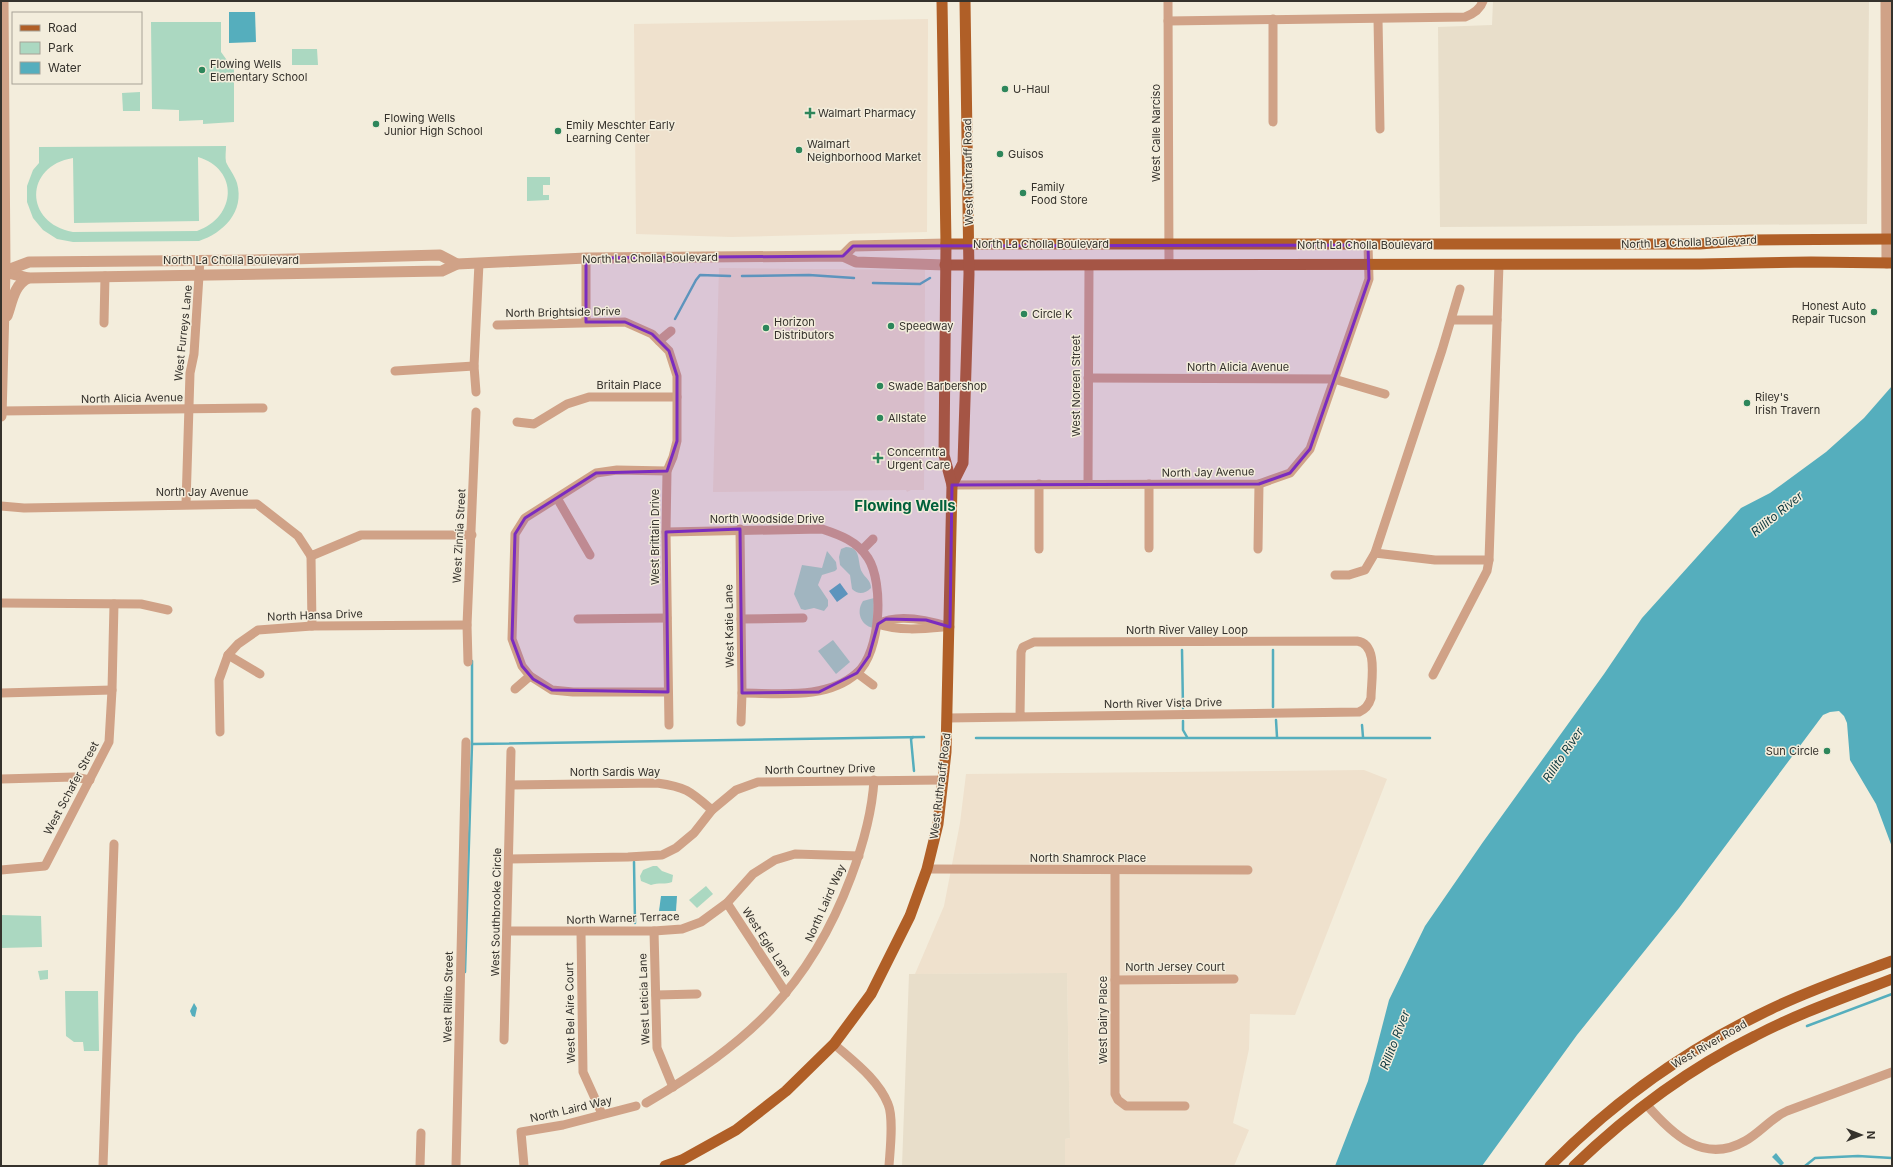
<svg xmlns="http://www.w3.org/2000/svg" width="1893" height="1167" font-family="Inter,sans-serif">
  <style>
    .commercial { fill: #efe1cd }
    .industrial { fill: #e8deca }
    .green { fill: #abd8c1; fill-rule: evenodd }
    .water { fill: #55aebd }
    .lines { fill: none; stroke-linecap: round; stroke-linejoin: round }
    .stream { stroke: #55aebd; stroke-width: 2.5 }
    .minor { stroke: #d0a287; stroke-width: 9 }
    .tertiary { stroke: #d0a287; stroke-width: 11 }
    .primary { stroke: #b05f27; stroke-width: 11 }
    .marked { fill: #7b2cbf; fill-opacity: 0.2; stroke: #7b2cbf; stroke-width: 3; stroke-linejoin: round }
    .poi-dot { fill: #2d865b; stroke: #f3eddc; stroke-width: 1.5 }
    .labels { text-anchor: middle; stroke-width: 3; stroke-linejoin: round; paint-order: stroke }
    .poi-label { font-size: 11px; fill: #35322c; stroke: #f3eddc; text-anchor: start }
    .street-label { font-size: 11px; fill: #35322c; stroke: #f3eddc }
    .water-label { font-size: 12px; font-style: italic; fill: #0d383f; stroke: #f3eddc }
    .district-label { font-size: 15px; font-weight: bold; fill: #00603a; stroke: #f3eddc }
  </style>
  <rect width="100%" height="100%" fill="#f3eddc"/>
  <!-- commercial -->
  <g class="commercial">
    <path d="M928 19 927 232 731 237 636 234 634 24Z"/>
    <path d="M719 268 925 270 924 490H911L907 492 906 490 713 492Z"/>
    <path d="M1364 770 1387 779 1295 1015 1250 1014 1249 1049 1233 1123 1249 1130 1234 1166H1065V1139L1070 1138 1067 973 915 974 944 906 960 823 966 774Z"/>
  </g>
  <!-- industrial -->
  <g class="industrial">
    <path d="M1493 1H1869L1867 224 1440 227 1438 27 1492 25Z"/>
    <path d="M1067 973 1070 1138 1065 1139V1166H902L909 974Z"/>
  </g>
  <!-- green -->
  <g class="green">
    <path d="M151 22H221V52L234 70V122L203 124V120L179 121V110L152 109Z"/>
    <path d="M292 49H317L318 65H292Z"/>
    <path d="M140 92V111H123L122 93Z"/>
    <path d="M226 146C226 151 225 157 226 162 229 169 234 174 237 183 245 212 223 233 199 241L73 242 57 239 43 230 33 218 27 202V186L33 170 39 163V147ZM198 157C239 169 237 217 197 231L73 232C24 223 24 166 73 158L74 223 199 221Z"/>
    <path d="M527 177H550V185H543V195H549V200L527 201Z"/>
    <path d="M846 547C862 547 857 563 862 572 865 578 871 580 871 588 865 594 858 595 852 589L850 575 840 565 839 557 841 549Z"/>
    <path d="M827 551 836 562 837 569 835 571 822 575 818 585 828 600V606L824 611 814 608 805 610 801 609 794 594 802 565 822 568Z"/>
    <path d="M874 598 873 628C860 625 856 611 863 601Z"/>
    <path d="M833 640 850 662 836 674 818 651Z"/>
    <path d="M653 866H657L662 871 673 875 672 882C666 885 658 882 651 885L641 881 640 876 643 870Z"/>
    <path d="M706 886 713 894 697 908 689 900Z"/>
    <path d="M1 915 41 916 42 947 1 948Z"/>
    <path d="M48 970V979L40 980 38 971Z"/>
    <path d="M65 991H98L99 1051H84L83 1042H74L66 1036Z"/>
  </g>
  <!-- water -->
  <g class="water">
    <path d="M229 12H255L256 42 229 43Z"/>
    <path d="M1892 386V847L1876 804 1850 760 1847 723 1844 716 1839 711 1830 712 1823 715 1679 908 1577 1035 1482 1166H1335L1368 1081 1389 1000 1425 926 1483 842 1604 674 1642 618 1741 508 1770 493 1826 452 1864 418Z"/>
    <path d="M840 583 848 594 837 602 829 591Z"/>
    <path d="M661 896H677L676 911H659Z"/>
    <path d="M194 1003 197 1008 195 1017 192 1016 190 1011Z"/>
    <path d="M1776 1153 1784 1163 1781 1166 1772 1157Z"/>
  </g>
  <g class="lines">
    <!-- stream -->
    <g class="stream">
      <path d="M742 276 809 275 854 278"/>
      <path d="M873 283 920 284 930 278"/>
      <path d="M675 319 696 280 700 275 730 276"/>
      <path d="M1182 650 1183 708"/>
      <path d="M1273 650V707"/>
      <path d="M1276 720 1277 737"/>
      <path d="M1183 721V730L1187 737"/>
      <path d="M1362 725 1363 737"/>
      <path d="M913 737 911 739 914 771"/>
      <path d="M976 738H1430"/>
      <path d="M472 744 924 737"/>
      <path d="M634 862 635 923"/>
      <path d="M465 972 472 744V661"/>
      <path d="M1807 1026 1892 994"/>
      <path d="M1805 1166 1815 1158 1858 1156 1892 1158"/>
    </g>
    <!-- minor -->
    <g class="minor">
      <path d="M1168 1 1169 265"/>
      <path d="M1273 19V122"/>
      <path d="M1378 19 1380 129"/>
      <path d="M1168 21 1465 17C1473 14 1480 10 1483 1"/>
      <path d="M586 258V322"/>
      <path d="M1452 320H1497"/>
      <path d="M104 323 105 276"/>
      <path d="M497 325 625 322 652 334 669 351 677 376V441L673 457 667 471 666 532 669 725"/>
      <path d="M659 341 671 331"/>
      <path d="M395 371 474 366"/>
      <path d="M1088 378 1334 379 1385 394"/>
      <path d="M476 392 474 366 479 263"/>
      <path d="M1 411 263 408"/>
      <path d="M517 422 534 424 567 404 589 397H677"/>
      <path d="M667 471 617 470 596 473 525 518 515 534 512 639 522 666 530 676 552 690 573 692H668"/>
      <path d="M1039 484V549"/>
      <path d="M1088 484 1089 265"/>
      <path d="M1149 484V548"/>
      <path d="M952 485 1259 484 1290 473 1310 449 1369 279 1368 245"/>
      <path d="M557 498 590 555"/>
      <path d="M186 504 190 373 194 354 200 260"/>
      <path d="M1 506 24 508 257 504 298 536 311 556 361 535H472"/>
      <path d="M740 529 742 693 741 722"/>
      <path d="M666 532 822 529C840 535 857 541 868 558 884 583 881 652 857 673 827 700 779 693 742 693"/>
      <path d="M1258 549 1259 484"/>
      <path d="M862 550 873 539"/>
      <path d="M1375 553 1435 560H1489"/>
      <path d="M311 556 312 626"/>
      <path d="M1335 575H1349L1365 570 1375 553 1442 350 1460 289"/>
      <path d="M1 603 141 604 168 610"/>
      <path d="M578 619 667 618"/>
      <path d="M741 619 803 618"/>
      <path d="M878 624C898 613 928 620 950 627"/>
      <path d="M878 624C898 631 922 629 943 627"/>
      <path d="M228 655 260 674"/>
      <path d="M468 662 467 625 476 412"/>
      <path d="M857 673 873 685"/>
      <path d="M1433 675 1487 571 1489 560 1499 264"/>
      <path d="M515 689 530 676"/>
      <path d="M1 693 112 690"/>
      <path d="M948 718 1359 712C1366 709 1369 705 1371 698 1371 681 1379 644 1357 641L1034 642 1023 647 1021 652 1020 716"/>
      <path d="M220 732 219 680 228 655 238 644 258 630 312 626 467 625"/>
      <path d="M1 779 74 777 90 780"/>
      <path d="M511 785 657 783C686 787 690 791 712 810"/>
      <path d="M509 859 628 857 662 855 676 848 694 833 712 810 736 790 758 782 943 780"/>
      <path d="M927 869 1248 870"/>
      <path d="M1 870 45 866 109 742 112 690 114 604"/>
      <path d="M1115 870V1094L1118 1100 1126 1106H1185"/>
      <path d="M727 903 786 993"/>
      <path d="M507 931H654L682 929 701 922 727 903 753 874 775 860 795 854 859 856"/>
      <path d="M654 931 657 1048 673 1087"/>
      <path d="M581 932 583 1072 602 1114"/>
      <path d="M1115 980 1234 979"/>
      <path d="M656 995 697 994"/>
      <path d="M504 1040 511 751"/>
      <path d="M834 1044C853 1061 878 1079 888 1104 894 1118 890 1150 889 1166"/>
      <path d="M646 1103C747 1044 809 989 851 877 863 845 872 814 874 780"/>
      <path d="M1646 1104C1671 1133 1703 1165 1745 1141 1760 1133 1771 1118 1787 1111L1892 1072"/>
      <path d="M103 1166 114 844"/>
      <path d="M420 1166 421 1133"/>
      <path d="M456 1166 466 742"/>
      <path d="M524 1166 521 1132 563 1125 636 1106"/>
    </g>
    <!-- tertiary -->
    <g class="tertiary">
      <path d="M1886 1 1887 263"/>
      <path d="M843 256 853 246 946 244"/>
      <path d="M1 271 28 278 442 271 457 264 586 258 843 256 856 262 945 265"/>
      <path d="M5 271 29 262 253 260 440 255 457 264"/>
      <path d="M7 316C12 302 14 285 28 278"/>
      <path d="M1 416 5 271 3 1"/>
    </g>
    <!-- primary -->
    <g class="primary">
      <path d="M946 244H1700L1750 240 1892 239"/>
      <path d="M945 265 1700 264 1811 262 1892 263"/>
      <path d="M952 485 963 463 969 274 965 1"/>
      <path d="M665 1166 682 1160 736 1130 786 1091 834 1044 871 994 910 916 927 869 938 824 946 752 952 485 944 455 946 244 942 1"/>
      <path d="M1550 1166C1614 1101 1688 1048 1771 1009 1810 990 1851 976 1892 961"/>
      <path d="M1574 1166C1628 1114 1688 1069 1755 1036 1799 1013 1846 997 1892 979"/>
    </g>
  </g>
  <!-- marked area -->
  <path class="marked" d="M1368 245 1369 279 1350 334 1310 449 1290 473 1259 484 952 485 950 627 926 620 886 619 878 624 869 656 857 673 819 692 742 693 740 529 666 532 668 692 552 690 533 679 522 666 512 639 515 534 525 518 596 473 667 471 677 441V376L669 351 652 334 625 322H586V258L843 256 853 246Z"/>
  <!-- markers -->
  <g class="poi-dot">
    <circle cx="202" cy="70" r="4"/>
    <circle cx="1005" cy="89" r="4"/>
    <path d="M808 107h4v4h4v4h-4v4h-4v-4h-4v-4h4z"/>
    <circle cx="376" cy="124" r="4"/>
    <circle cx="558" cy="131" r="4"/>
    <circle cx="799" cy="150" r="4"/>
    <circle cx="1000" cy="154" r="4"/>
    <circle cx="1023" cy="193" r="4"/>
    <circle cx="1874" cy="312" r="4"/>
    <circle cx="1024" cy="314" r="4"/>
    <circle cx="891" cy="326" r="4"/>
    <circle cx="766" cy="328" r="4"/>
    <circle cx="880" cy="386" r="4"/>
    <circle cx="1747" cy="403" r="4"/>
    <circle cx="880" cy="418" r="4"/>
    <path d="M876 452h4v4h4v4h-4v4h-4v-4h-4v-4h4z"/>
    <circle cx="1827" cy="751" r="4"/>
  </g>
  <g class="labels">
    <!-- poi labels -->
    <g class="poi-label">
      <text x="210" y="68">Flowing Wells<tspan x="210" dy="13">Elementary School</tspan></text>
      <text x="1013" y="93">U-Haul</text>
      <text x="818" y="117">Walmart Pharmacy</text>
      <text x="384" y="122">Flowing Wells<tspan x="384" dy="13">Junior High School</tspan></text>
      <text x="566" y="129">Emily Meschter Early<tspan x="566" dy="13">Learning Center</tspan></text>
      <text x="807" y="148">Walmart<tspan x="807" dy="13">Neighborhood Market</tspan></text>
      <text x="1008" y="158">Guisos</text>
      <text x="1031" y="191">Family<tspan x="1031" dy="13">Food Store</tspan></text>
      <text x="1866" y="310" text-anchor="end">Honest Auto<tspan x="1866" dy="13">Repair Tucson</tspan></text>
      <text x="1032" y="318">Circle K</text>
      <text x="774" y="326">Horizon<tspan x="774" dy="13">Distributors</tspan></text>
      <text x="899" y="330">Speedway</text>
      <text x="888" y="390">Swade Barbershop</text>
      <text x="1755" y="401">Riley's<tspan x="1755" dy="13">Irish Travern</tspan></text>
      <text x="888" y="422">Allstate</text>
      <text x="887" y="456">Concerntra<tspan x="887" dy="13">Urgent Care</tspan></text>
      <text x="1819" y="755" text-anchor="end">Sun Circle</text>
    </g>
    <!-- street labels -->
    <g class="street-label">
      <text transform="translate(1156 133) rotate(-90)" y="4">West Calle Narciso</text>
      <text transform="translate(968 172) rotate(-91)" y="4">West Ruthrauff Road</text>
      <text transform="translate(1689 242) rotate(-2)" y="4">North La Cholla Boulevard</text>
      <text x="1041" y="248">North La Cholla Boulevard</text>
      <text x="1365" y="249">North La Cholla Boulevard</text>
      <text transform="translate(650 258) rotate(-1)" y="4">North La Cholla Boulevard</text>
      <text x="231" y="264">North La Cholla Boulevard</text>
      <text transform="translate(563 312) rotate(-1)" y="4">North Brightside Drive</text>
      <text transform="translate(183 333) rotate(-84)" y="4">West Furreys Lane</text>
      <text x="1238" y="371">North Alicia Avenue</text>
      <text x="629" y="389">Britain Place</text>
      <text transform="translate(1076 386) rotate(-90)" y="4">West Noreen Street</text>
      <text transform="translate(132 398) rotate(-1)" y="4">North Alicia Avenue</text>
      <text transform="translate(1208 472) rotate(-1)" y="4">North Jay Avenue</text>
      <text x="202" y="496">North Jay Avenue</text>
      <text x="767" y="523">North Woodside Drive</text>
      <text transform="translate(459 536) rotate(-87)" y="4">West Zinnia Street</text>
      <text transform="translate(655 537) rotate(-90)" y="4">West Brittain Drive</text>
      <text transform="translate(315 615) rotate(-2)" y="4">North Hansa Drive</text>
      <text transform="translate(729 626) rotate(-91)" y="4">West Katie Lane</text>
      <text x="1187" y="634">North River Valley Loop</text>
      <text transform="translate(1163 703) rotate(-1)" y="4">North River Vista Drive</text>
      <text transform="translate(820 769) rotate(-1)" y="4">North Courtney Drive</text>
      <text x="615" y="776">North Sardis Way</text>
      <text transform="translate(940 786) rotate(-83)" y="4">West Ruthrauff Road</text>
      <text transform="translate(71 788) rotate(-62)" y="4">West Schafer Street</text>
      <text x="1088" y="862">North Shamrock Place</text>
      <text transform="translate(825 903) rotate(-66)" y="4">North Laird Way</text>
      <text transform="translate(496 912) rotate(-89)" y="4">West Southbrooke Circle</text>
      <text transform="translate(623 918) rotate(-2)" y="4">North Warner Terrace</text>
      <text transform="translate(767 942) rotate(57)" y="4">West Egle Lane</text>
      <text x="1175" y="971">North Jersey Court</text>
      <text transform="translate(448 997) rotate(-89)" y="4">West Rillito Street</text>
      <text transform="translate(644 999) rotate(-92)" y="4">West Leticia Lane</text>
      <text transform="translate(570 1013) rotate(-91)" y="4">West Bel Aire Court</text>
      <text transform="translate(1103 1020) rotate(-90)" y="4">West Dairy Place</text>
      <text transform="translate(1709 1044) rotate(-30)" y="4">West River Road</text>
      <text transform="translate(571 1109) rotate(-13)" y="4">North Laird Way</text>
    </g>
    <!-- water labels -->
    <g class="water-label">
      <text transform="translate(1777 514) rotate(-39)" y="4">Rillito River</text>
      <text transform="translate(1563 755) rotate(-56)" y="4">Rillito River</text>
      <text transform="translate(1395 1040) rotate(-69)" y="4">Rillito River</text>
    </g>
    <!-- district labels -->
    <g class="district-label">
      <text x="905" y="511">Flowing Wells</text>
    </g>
  </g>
  <!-- border -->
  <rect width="1893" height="1167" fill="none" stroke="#35322c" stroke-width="4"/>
  <!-- legend -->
  <rect x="12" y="12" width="130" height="72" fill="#f3eddc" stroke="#a7a296"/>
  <rect x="20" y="25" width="20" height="6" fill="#b05f27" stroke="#a7a296"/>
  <text x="48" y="32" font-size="12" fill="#35322c">Road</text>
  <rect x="20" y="42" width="20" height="12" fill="#abd8c1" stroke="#a7a296"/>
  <text x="48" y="52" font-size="12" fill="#35322c">Park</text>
  <rect x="20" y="62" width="20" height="12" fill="#55aebd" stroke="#a7a296"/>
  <text x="48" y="72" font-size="12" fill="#35322c">Water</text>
  <!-- north arrow -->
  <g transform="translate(1861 1135) rotate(90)" stroke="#f3eddc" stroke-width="3" paint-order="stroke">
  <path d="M0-3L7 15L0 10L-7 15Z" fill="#35322c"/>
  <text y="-6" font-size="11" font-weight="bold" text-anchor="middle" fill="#35322c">N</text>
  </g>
</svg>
